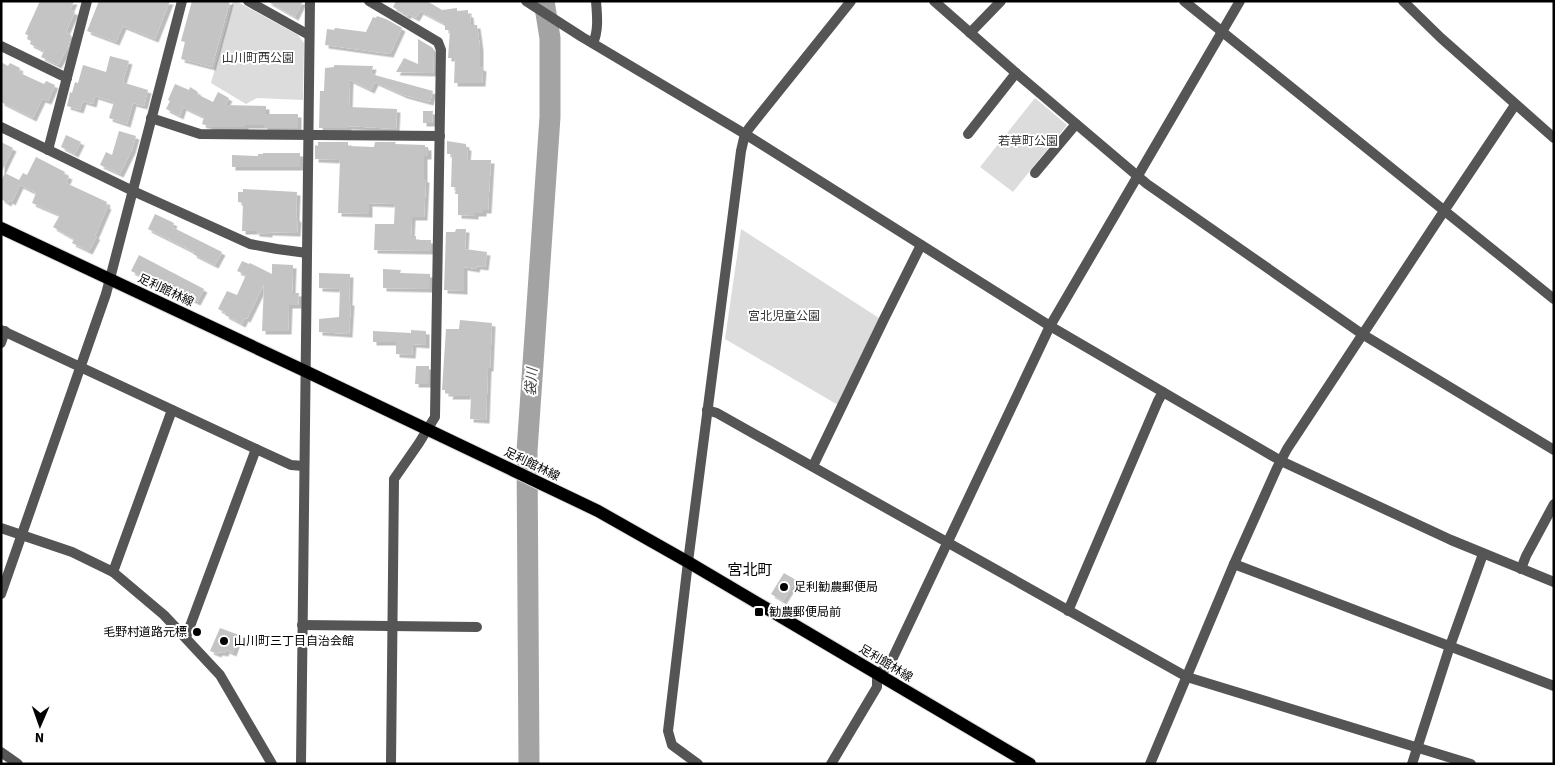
<svg xmlns="http://www.w3.org/2000/svg" width="1555" height="765" font-family="'Source Sans 3','Noto Sans JP',sans-serif">
  <style>
    .green { fill: #dcdcdc }
    .lines { fill: none; stroke-linecap: round; stroke-linejoin: round }
    .river { stroke: #a3a3a3; stroke-width: 21 }
    .building { fill: #c4c4c4; filter: url(#shadow) }
    .primary-casing { stroke: #dbdbdb; stroke-width: 14 }
    .minor { stroke: #555; stroke-width: 10 }
    .tertiary { stroke: #555; stroke-width: 10 }
    .primary { stroke: #000; stroke-width: 12 }
    .poi-dot { fill: #000; stroke: #fff; stroke-width: 2 }
    .labels { text-anchor: middle; stroke-width: 4; stroke-linejoin: round; paint-order: stroke }
    .park-label { font-size: 12px; fill: #333; stroke: #fff }
    .street-label { font-size: 12px; fill: #000; stroke: #fff }
    .poi-label { font-size: 12px; fill: #000; stroke: #fff; text-anchor: start }
    .water-label { font-size: 14px; font-style: italic; fill: #444; stroke: #fff }
    .quarter-label { font-size: 15px; fill: #000; stroke: #fff }
  </style>
  <defs>
    <filter id="shadow"><feDropShadow dx="3.5" dy="3.5" stdDeviation="0" flood-color="#0004"/></filter>
  </defs>
  <rect width="100%" height="100%" fill="#fff"/>
  <!-- green -->
  <g class="green">
    <path d="M233 1H236L298 35 304 43 303 100 257 98 246 104 211 83Z"/>
    <path d="M1035 98 1067 125 1013 192 980 167Z"/>
    <path d="M741 229 879 318 838 405 725 339Z"/>
  </g>
  <g class="lines">
    <!-- river -->
    <path class="river" d="M529 764 527 451 550 117V38L544 1"/>
  </g>
  <!-- building -->
  <g class="building">
    <path d="M40 1H74L70 10 75 12 66 32 71 35 68 47 58 65 41 57 44 51 30 44 31 41 27 39 28 35 25 34Z"/>
    <path d="M99 1H170L155 39 123 26 116 42 87 31Z"/>
    <path d="M192 1H230L212 67 181 59 185 42 181 41Z"/>
    <path d="M267 1H303L295 17Z"/>
    <path d="M396 1H427L442 10 457 8V11L468 10V14H470L471 25H477L480 47V67L483 68 482 83H454L455 58H448L450 30H445V24L420 11 416 18 408 14 407 16 393 7Z"/>
    <path d="M377 16 386 19 402 28 390 54 325 45 327 29 334 30 335 28 366 32 373 17 376 18Z"/>
    <path d="M418 39 433 48 434 51 433 70 434 73 396 72 404 58 418 64Z"/>
    <path d="M110 56 129 61 123 81 125 83 148 90 144 106 133 103 127 124 109 118 114 102 95 96 93 104 83 101 80 110 67 106 70 92 72 93 75 82 78 83 83 65 106 72Z"/>
    <path d="M1 62 8 66 10 63 20 68 19 71 23 73 22 74 44 84 46 81 55 85 48 101 42 99 33 118 1 102Z"/>
    <path d="M334 65 373 66 371 74 433 91 430 102 404 95 375 82 371 90 350 80 349 107 397 109 396 129 348 126V128H319L320 91H324L325 68 334 67Z"/>
    <path d="M175 84 189 90 190 87 198 92 197 94 213 102 218 92 229 98 225 105 266 106V114H298V128H264V125H245V127H212L202 124 204 117 183 107 180 116 166 109 170 101 168 100Z"/>
    <path d="M423 111H433L432 123H423Z"/>
    <path d="M119 131 136 136 132 150 120 174 100 165 106 152 112 155Z"/>
    <path d="M66 135 81 142 75 154 61 147Z"/>
    <path d="M447 141 466 144V147H468L467 160H491L488 210H483V213H475V216L458 215V194H455L456 187H451L452 154H447Z"/>
    <path d="M1 142 13 148 1 173Z"/>
    <path d="M318 142H348V146L374 147 375 142H396L395 144 425 145V147H428V156H424V179H426L424 217H412L411 236H416V240H431V251L374 250 375 224H394L395 204 369 203V214L338 213 340 160 315 159V145L318 146Z"/>
    <path d="M263 153H300V167H232V155L258 156V154H263Z"/>
    <path d="M36 157 65 172 64 174 69 176 66 183 107 202 106 205 108 206 95 236H97L89 251 72 243 74 239 53 227 60 215 32 203 36 193 20 185 12 202 9 200 8 203 1 199V181L5 173 19 180 23 173 27 175Z"/>
    <path d="M243 189 297 192 296 216 297 219H298L297 233 269 232V234L256 233V231H242L243 203 238 202V192H243Z"/>
    <path d="M155 214 174 223 172 227 222 252 215 265 193 254 194 252 148 229Z"/>
    <path d="M456 229H466L465 249 487 252 485 267 477 266 476 269 464 267V291L444 290 446 232H455Z"/>
    <path d="M139 255 204 289 197 302 131 271Z"/>
    <path d="M242 261 249 264 250 263 272 274V264L293 265 292 293H299L298 305H289L288 331H262L264 284 247 319 245 318 242 324 225 315 226 313 218 309 227 291 237 295 246 275 237 271Z"/>
    <path d="M383 269 401 270 400 273 430 274V289L383 288Z"/>
    <path d="M319 273 350 274 349 302H351L349 334 319 332V319L339 317 340 289 319 288Z"/>
    <path d="M460 320 492 323 490 368H488L486 420 470 419 471 396H449L450 393H445V390H442L446 329H459Z"/>
    <path d="M411 330 426 331V345L413 344 412 355 396 354V342H373V331L411 333Z"/>
    <path d="M416 366H429V384H415Z"/>
    <path d="M784 573 796 580 783 601 771 594Z"/>
    <path d="M220 628 239 635 233 653 226 650 225 653 219 652 218 654 210 651Z"/>
  </g>
  <g class="lines">
    <defs>
      <path id="primary" d="M1 228 305 371 598 511 688 562 1030 764"/>
    </defs>
    <!-- primary casing -->
    <use href="#primary" class="primary-casing"/>
    <!-- minor -->
    <g class="minor">
      <path d="M248 1 309 35"/>
      <path d="M369 1 438 42 441 50 435 417 419 443 394 479 391 764"/>
      <path d="M934 1 1016 73 1147 184 1362 334 1554 450"/>
      <path d="M1403 1 1441 38 1554 138"/>
      <path d="M970 33 1001 1"/>
      <path d="M593 43C599 30 597 15 596 1"/>
      <path d="M1 46 67 78"/>
      <path d="M151 118 200 134 440 136"/>
      <path d="M1 127 133 191 250 244 277 249 307 253"/>
      <path d="M968 134 1016 73"/>
      <path d="M48 150 87 1"/>
      <path d="M1035 173 1076 124"/>
      <path d="M1444 211 1515 105"/>
      <path d="M1 330 256 449 291 465 304 466"/>
      <path d="M1 343 5 331"/>
      <path d="M707 410 717 413 1187 677 1471 764"/>
      <path d="M813 466 884 319 921 245"/>
      <path d="M1 528 72 552 113 572 164 615 220 675 272 764"/>
      <path d="M1234 564 1554 686"/>
      <path d="M1521 569 1526 556 1554 504"/>
      <path d="M113 572 172 410"/>
      <path d="M1068 611 1158 401 1163 392"/>
      <path d="M302 625 477 627"/>
      <path d="M186 637 256 449"/>
      <path d="M301 764 310 1"/>
      <path d="M698 764 672 745 668 731 688 562 741 151 745 134 750 127 851 1"/>
      <path d="M831 764 877 687V674L889 666 1050 326 1240 1"/>
      <path d="M1412 764 1450 646 1483 554"/>
    </g>
    <!-- tertiary -->
    <g class="tertiary">
      <path d="M526 1 582 37 745 134 1050 326 1281 461 1451 540 1554 582"/>
      <path d="M1184 1 1554 299"/>
      <path d="M1 594 106 294 182 1"/>
      <path d="M1 752 18 764"/>
      <path d="M1150 764 1234 564 1277 468 1287 449 1444 211"/>
    </g>
    <!-- primary -->
    <use href="#primary" class="primary"/>
  </g>
  <!-- markers -->
  <g class="poi-dot">
    <circle cx="784" cy="587" r="5"/>
    <rect x="754" y="607" width="10" height="10" rx="2.5"/>
    <circle cx="197" cy="632" r="5"/>
    <circle cx="224" cy="641" r="5"/>
  </g>
  <g class="labels">
    <!-- park labels -->
    <g class="park-label">
      <text x="258" y="62">山川町西公園</text>
      <text x="1028" y="145">若草町公園</text>
      <text x="784" y="320">宮北児童公園</text>
    </g>
    <!-- street labels -->
    <g class="street-label">
      <text transform="translate(166 290) rotate(25)" y="4">足利館林線</text>
      <text transform="translate(532 464) rotate(26)" y="4">足利館林線</text>
      <text transform="translate(886 663) rotate(31)" y="4">足利館林線</text>
    </g>
    <!-- poi labels -->
    <g class="poi-label">
      <text x="794" y="591">足利勧農郵便局</text>
      <text x="769" y="616">勧農郵便局前</text>
      <text x="187" y="636" text-anchor="end">毛野村道路元標</text>
      <text x="234" y="645">山川町三丁目自治会館</text>
    </g>
    <!-- water labels -->
    <g class="water-label">
      <text transform="translate(531 382) rotate(-86)" y="5">袋川</text>
    </g>
    <!-- quarter labels -->
    <g class="quarter-label">
      <text x="750" y="575">宮北町</text>
    </g>
  </g>
  <!-- border -->
  <rect width="1555" height="765" fill="none" stroke="#000000" stroke-width="5"/>
  <!-- north arrow -->
  <g transform="translate(40 725) rotate(182)" stroke="#ffffff" stroke-width="4" paint-order="stroke">
  <path d="M0-4L9 19L0 12L-9 19Z" fill="#000000"/>
  <text y="-8" font-size="14" font-weight="bold" text-anchor="middle" fill="#000000">N</text>
  </g>
</svg>
